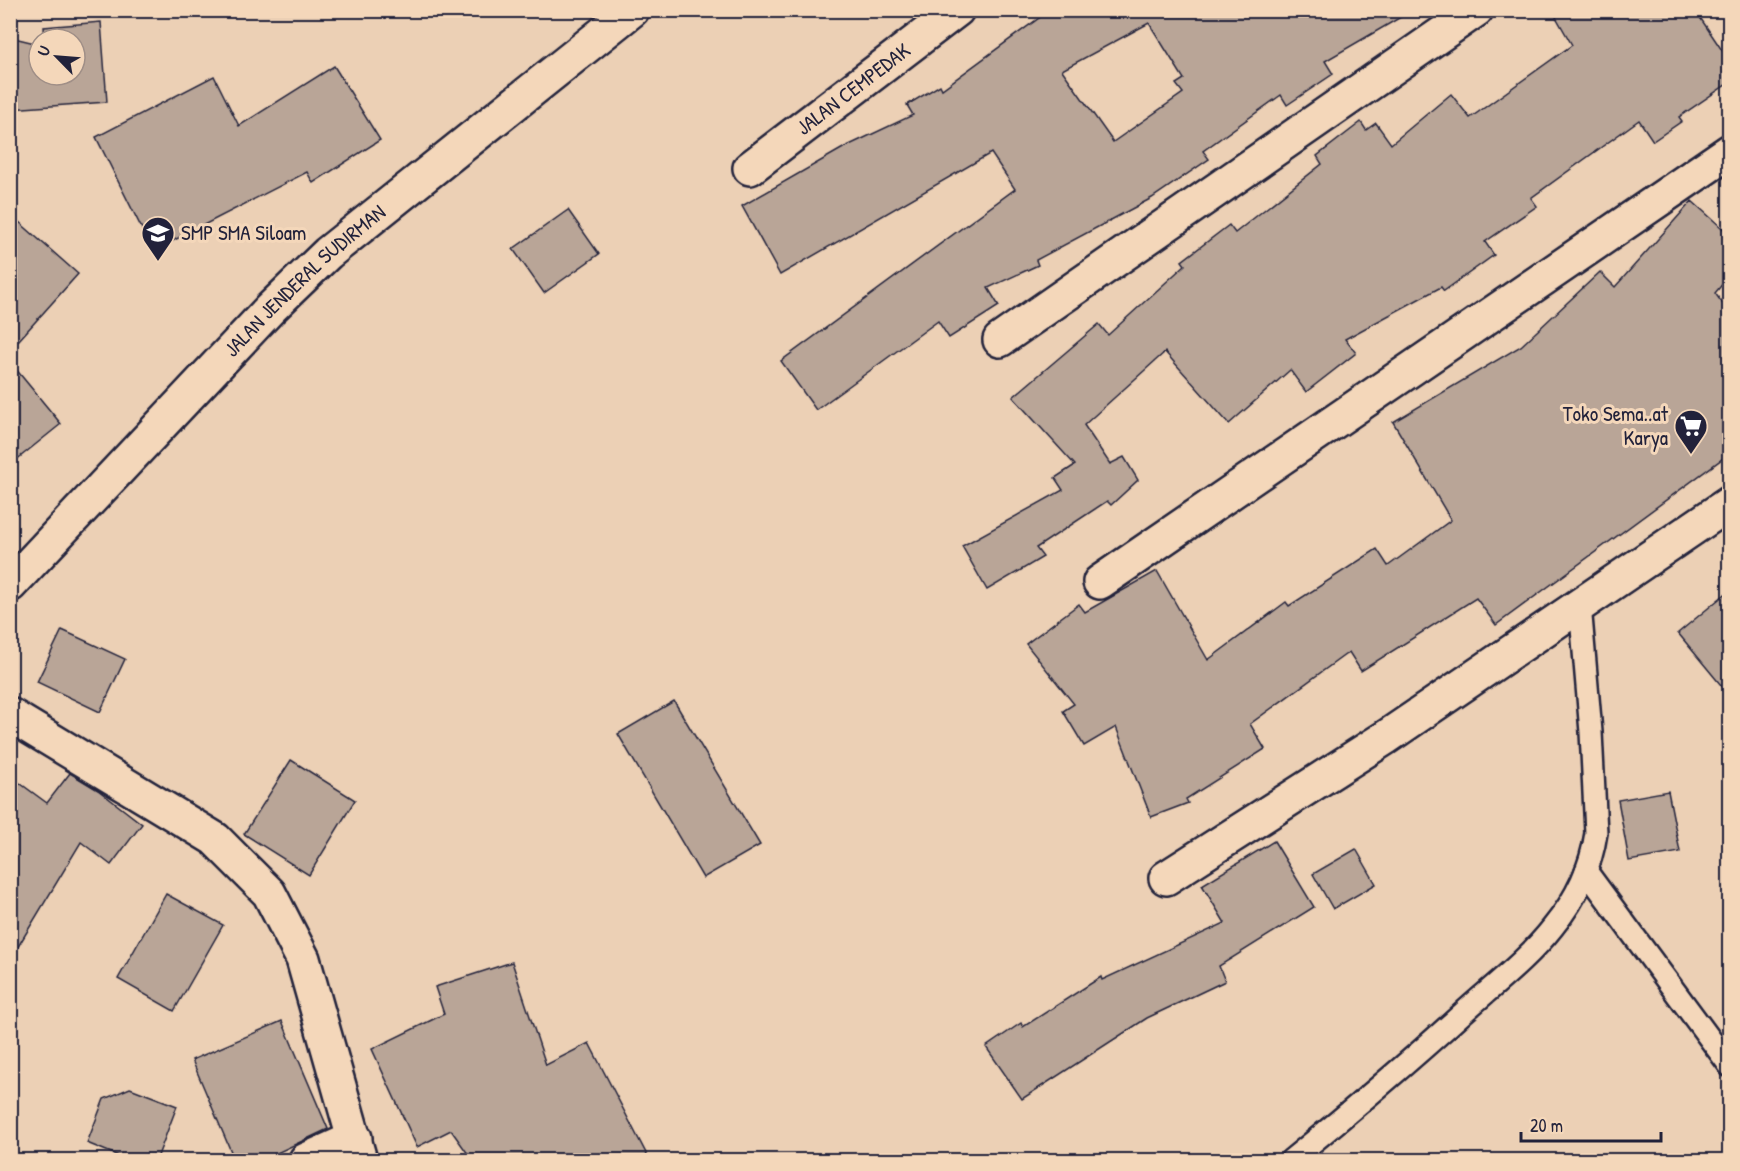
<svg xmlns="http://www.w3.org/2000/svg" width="1740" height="1171" font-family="'Patrick Hand',sans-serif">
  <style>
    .building { fill: #b9a597; stroke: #22223b; stroke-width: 1.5; fill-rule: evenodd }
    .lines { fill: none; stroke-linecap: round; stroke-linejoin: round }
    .service-casing { stroke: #22223b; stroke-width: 26 }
    .minor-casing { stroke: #22223b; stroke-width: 38 }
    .secondary-casing { stroke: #22223b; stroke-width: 38 }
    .service { stroke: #f4d7ba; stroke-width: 21 }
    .minor { stroke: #f4d7ba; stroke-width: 33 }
    .secondary { stroke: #f4d7ba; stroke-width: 33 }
    .labels { text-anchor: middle; stroke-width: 6; stroke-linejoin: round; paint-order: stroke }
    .street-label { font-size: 21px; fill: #22223b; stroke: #f4d7ba }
    .poi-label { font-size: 21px; fill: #22223b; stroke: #f4d7ba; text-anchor: start }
  </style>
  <rect width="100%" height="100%" fill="#ecd0b5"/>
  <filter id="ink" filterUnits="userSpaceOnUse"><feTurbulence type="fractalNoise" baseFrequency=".0167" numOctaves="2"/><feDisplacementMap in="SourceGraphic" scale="12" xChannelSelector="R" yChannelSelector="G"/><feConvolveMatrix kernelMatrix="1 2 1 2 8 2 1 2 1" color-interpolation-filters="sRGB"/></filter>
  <g filter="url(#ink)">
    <!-- building -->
    <g class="building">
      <path d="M1050 10H1413L1325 61 1333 74 1287 105 1281 95 1203 151 1209 159 1152 198 1036 260 1038 265 988 288 999 306 949 338 938 321 816 410 781 361 1015 189 991 153 780 275 742 206 845 147 913 115 907 105 940 85 942 89ZM1149 23 1184 79 1176 84 1183 93 1113 142 1062 70Z"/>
      <path d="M1552 10H1695L1730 62V82L1679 117 1682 121 1653 141 1639 120 1531 198 1537 206 1485 242 1494 255 1444 291 1441 287 1345 339 1356 353 1306 392 1290 370 1229 424 1165 352 1084 425 1110 464 1124 457 1138 480 1111 505 1107 501 1036 548 1043 557 987 590 962 546 1063 490 1055 478 1075 465 1013 397 1099 324 1108 335 1185 265 1182 261 1229 225 1235 233 1322 164 1317 156 1361 122 1366 130 1376 123 1391 144 1451 94 1470 118 1572 45Z"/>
      <path d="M101 22 107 102 10 109V37L39 44V75H75V39H45L44 27Z"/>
      <path d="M334 66 380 140 313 183 307 172 153 251 96 137 214 76 239 126Z"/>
      <path d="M1692 201 1730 235V275L1715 293 1730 314V453L1496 625 1476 598 1361 671 1349 652 1250 724 1265 749 1186 799 1188 803 1151 817 1116 727 1084 746 1063 711 1074 704 1026 644 1079 604 1085 612 1157 571 1208 660 1286 602 1289 606 1377 549 1388 566 1451 520 1393 422 1521 346 1600 272 1615 287Z"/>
      <path d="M568 210 599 254 544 293 513 249Z"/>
      <path d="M10 214 78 274 10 350Z"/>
      <path d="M10 362 61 424 10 465Z"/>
      <path d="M1730 590V696L1678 633Z"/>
      <path d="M62 630 125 659 100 712 37 682Z"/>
      <path d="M674 701 760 845 703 878 618 734Z"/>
      <path d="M291 760 355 800 309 875 244 834Z"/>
      <path d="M70 773 98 790 142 824 111 865 81 842 10 960V776L47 803Z"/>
      <path d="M1668 791 1680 852 1629 861 1618 800Z"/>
      <path d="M1274 841 1314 907 1219 966 1225 981 1147 1018 1022 1099 986 1047 1021 1023 1023 1027 1101 977 1102 980 1225 923 1202 885Z"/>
      <path d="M1356 849 1376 884 1333 909 1313 874Z"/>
      <path d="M166 894 223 925 174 1011 118 979Z"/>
      <path d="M512 962 546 1065 589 1043 650 1161H473L451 1130 417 1147 372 1049 444 1014 435 987Z"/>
      <path d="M282 1021 328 1129 260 1161H235L192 1060Z"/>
      <path d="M130 1088 177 1106 156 1161H131L87 1143 104 1099Z"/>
    </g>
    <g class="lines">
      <defs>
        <g id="service">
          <path d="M1586 871 1730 1066"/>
          <path d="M1291 1160C1350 1112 1408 1063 1464 1012 1494 985 1528 959 1553 927 1575 900 1591 868 1596 833L1591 732 1580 605"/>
        </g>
        <g id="minor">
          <path id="s1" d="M750 168 957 10"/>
          <path d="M1000 340 1476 10"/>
          <path d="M1100 582 1730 151"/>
          <path d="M10 715 215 839 269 893 303 959 360 1160"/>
          <path d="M1166 878 1385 738 1730 503"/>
          <path d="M306 1160 355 1138"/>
        </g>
        <g id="secondary">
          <path id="s2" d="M10 585 270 309 328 253 632 10"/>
        </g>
      </defs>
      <!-- service casing -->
      <use href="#service" class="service-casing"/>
      <!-- minor casing -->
      <use href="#minor" class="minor-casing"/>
      <!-- secondary casing -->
      <use href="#secondary" class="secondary-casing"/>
      <!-- service -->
      <use href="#service" class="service"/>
      <!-- minor -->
      <use href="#minor" class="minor"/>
      <!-- secondary -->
      <use href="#secondary" class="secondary"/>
    </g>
  </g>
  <!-- icons -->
  <defs>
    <symbol id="school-pin" viewBox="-11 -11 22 30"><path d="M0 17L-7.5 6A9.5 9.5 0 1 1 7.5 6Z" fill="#22223b" stroke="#f4d7ba"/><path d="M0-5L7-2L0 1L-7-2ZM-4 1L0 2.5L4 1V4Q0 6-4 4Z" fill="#fff"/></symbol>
    <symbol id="supermarket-pin" viewBox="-11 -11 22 30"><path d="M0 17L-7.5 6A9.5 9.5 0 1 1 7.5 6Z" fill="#22223b" stroke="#f4d7ba"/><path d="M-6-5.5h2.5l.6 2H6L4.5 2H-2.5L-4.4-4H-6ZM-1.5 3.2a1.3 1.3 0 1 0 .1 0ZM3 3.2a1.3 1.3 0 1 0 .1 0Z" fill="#fff"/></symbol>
  </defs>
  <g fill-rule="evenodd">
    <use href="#school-pin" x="139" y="214" width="38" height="52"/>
    <use href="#supermarket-pin" x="1672" y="407" width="38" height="52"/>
  </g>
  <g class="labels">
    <!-- street labels -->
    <g class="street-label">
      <text dy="7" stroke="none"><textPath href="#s1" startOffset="130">JALAN CEMPEDAK</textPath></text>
      <text dy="7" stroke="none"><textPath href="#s2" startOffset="424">JALAN JENDERAL SUDIRMAN</textPath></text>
    </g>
    <!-- poi labels -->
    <g class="poi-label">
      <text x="181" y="240">SMP SMA Siloam</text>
      <text x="1668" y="421" text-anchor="end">Toko Sema..at<tspan x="1668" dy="24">Karya</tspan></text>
    </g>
  </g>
  <!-- margin -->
  <rect width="1740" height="1171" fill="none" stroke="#f4d7ba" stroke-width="36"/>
  <rect x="18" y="18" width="1704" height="1135" fill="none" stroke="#22223b" stroke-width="2" filter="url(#ink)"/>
  <!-- north arrow -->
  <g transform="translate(57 57) rotate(295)"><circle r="28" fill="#f4d7ba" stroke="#a08f87" stroke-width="1.5"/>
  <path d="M0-4.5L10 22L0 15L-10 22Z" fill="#22223b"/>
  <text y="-9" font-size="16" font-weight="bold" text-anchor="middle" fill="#22223b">U</text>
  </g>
  <!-- scale -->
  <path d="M1521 1132v9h140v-9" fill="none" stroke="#22223b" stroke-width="3"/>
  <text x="1530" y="1132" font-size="18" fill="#22223b" stroke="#f4d7ba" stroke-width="4.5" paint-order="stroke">20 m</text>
</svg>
